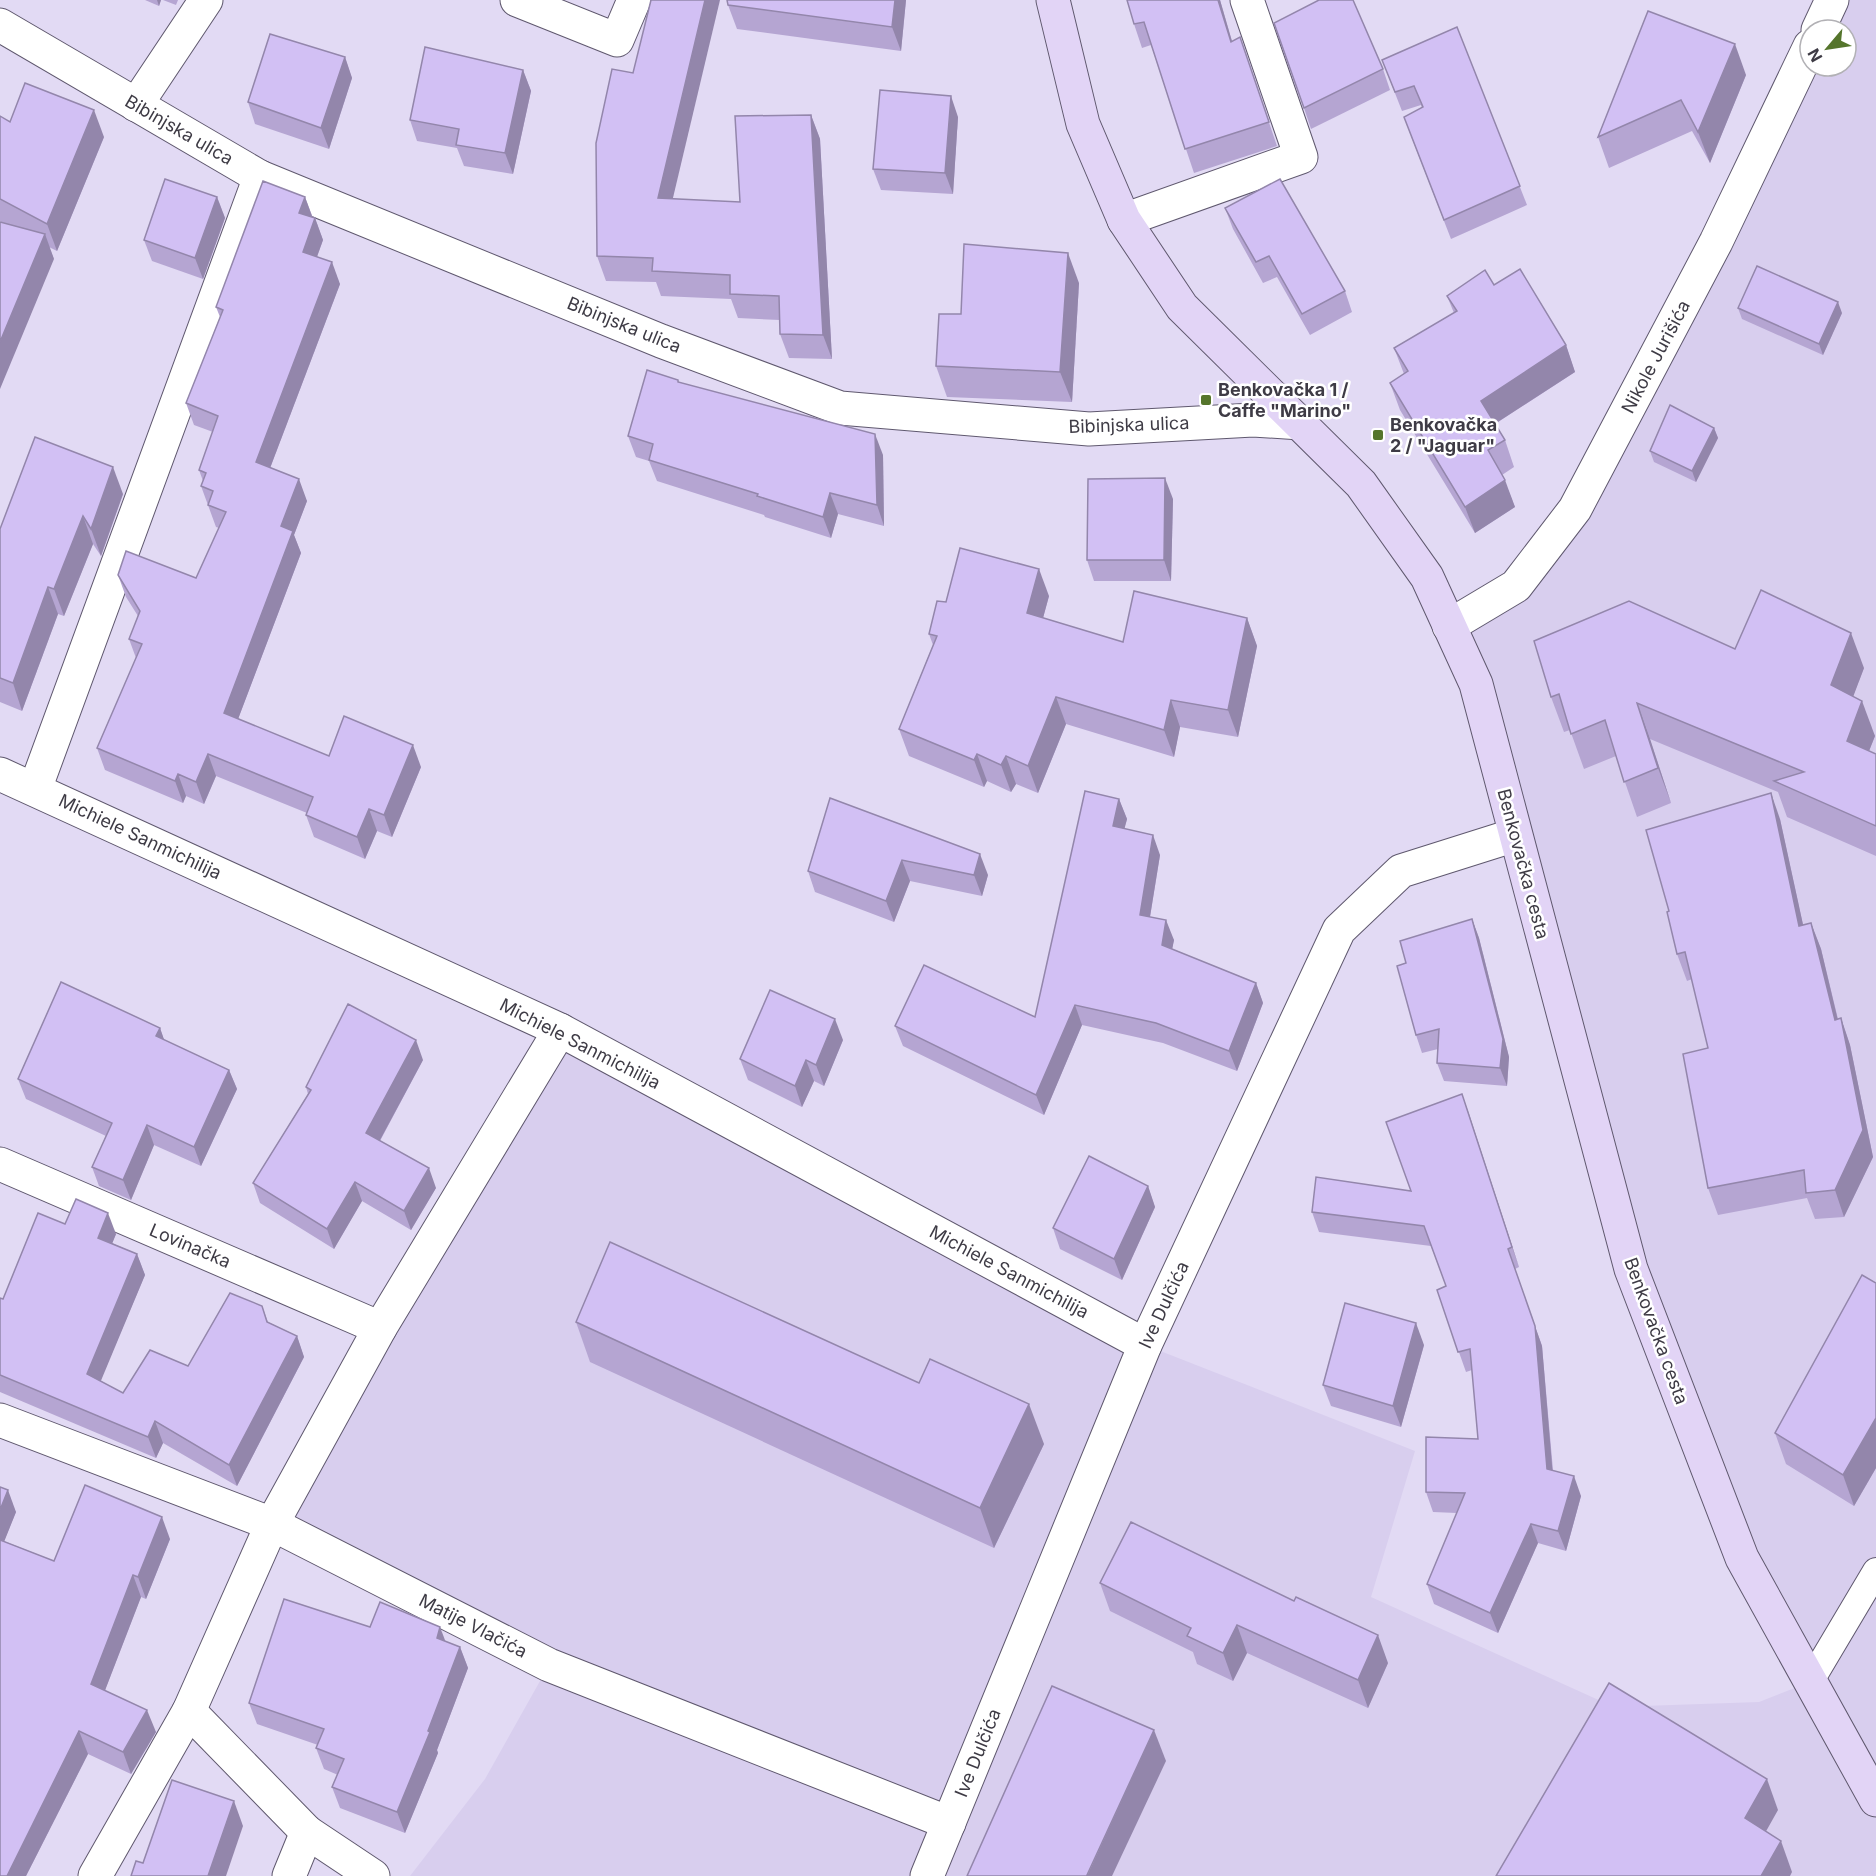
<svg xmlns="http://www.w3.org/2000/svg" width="1876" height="1876" font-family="Inter,sans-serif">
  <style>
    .built { fill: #d8ceee }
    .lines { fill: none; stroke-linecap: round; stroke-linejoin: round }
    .lane-casing { stroke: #5f586e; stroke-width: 28 }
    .street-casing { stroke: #5f586e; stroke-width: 35 }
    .secondary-casing { stroke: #5f586e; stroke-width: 35 }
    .lane { stroke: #fff; stroke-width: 26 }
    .street { stroke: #fff; stroke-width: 33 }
    .secondary { stroke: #e2d4f6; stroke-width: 33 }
    .wall { fill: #b5a5d2 }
    .shaded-wall { fill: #9386ab }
    .building { fill: #d2c0f4; stroke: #9386ab; stroke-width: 1.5 }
    .poi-dot { fill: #55752c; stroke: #fff; stroke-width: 2 }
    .labels { text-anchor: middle; stroke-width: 5; stroke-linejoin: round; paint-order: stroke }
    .street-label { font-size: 18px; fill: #3e3b45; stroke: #fff }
    .poi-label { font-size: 18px; font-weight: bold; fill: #3e3b45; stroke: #fff; text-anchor: start }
  </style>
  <rect width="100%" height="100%" fill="#e2daf4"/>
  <!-- built -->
  <path class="built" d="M1830 0H1876V1876H410L485 1779 549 1665 272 1524 560 1030 1145 1345 1415 1451 1371 1597 1614 1707 1759 1702 1810 1682 1631 1269 1449 626 1516 586 1810 66H1846V30H1815Z"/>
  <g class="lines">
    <defs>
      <path id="lane" d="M1810 1682 1876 1571"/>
      <g id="street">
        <path d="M517 0 617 40 634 0"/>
        <path d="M0 25 260 177 661 341 840 408 1089 429 1253 420 1301 423"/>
        <path d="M1818 30 1832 0"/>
        <path d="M136 105 206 0"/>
        <path d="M1124 220 1301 157 1247 0"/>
        <path d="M1449 626 1516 586 1575 509 1716 242 1810 46"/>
        <path d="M0 774 560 1030 1145 1345"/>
        <path d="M35 789 260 177"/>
        <path d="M0 1164 380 1328"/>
        <path d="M0 1420 272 1524 549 1665 949 1823"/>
        <path d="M189 1711 307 1832 373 1876"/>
        <path d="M95 1876 189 1711 272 1524 380 1328 560 1030"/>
        <path d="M289 1876 307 1832"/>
        <path d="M927 1876 1145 1345 1339 930 1401 871 1515 835"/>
      </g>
      <path id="secondary" d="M1053 0 1083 124 1124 220 1182 307 1361 484 1427 577 1476 684 1631 1269 1742 1558 1876 1800"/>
    </defs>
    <!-- lane casing -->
    <use href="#lane" class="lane-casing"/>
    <!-- street casing -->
    <use href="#street" class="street-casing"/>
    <!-- secondary casing -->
    <use href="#secondary" class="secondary-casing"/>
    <!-- lane -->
    <use href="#lane" class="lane"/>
    <!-- street -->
    <use href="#street" class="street"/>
    <!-- secondary -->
    <use href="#secondary" class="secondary"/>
  </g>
  <!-- wall -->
  <g class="wall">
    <path d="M145 0H161L159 6Z"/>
    <path d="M163 0H178L176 5Z"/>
    <path d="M906 0 901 51 737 29 728 5Z"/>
    <path d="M1127 0H1220L1232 41 1248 61 1277 146 1194 173 1151 45 1142 48 1134 24Z"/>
    <path d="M1648 11 1746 75 1710 163 1692 131 1609 168 1598 137Z"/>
    <path d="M1457 27 1527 205 1451 239 1411 136 1422 108 1421 105 1402 111 1382 60Z"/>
    <path d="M345 57 352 78 329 149 255 124 248 102Z"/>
    <path d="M1383 69 1390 90 1311 129 1304 108Z"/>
    <path d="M523 70 531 91 513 174 464 166 457 148 417 141 410 120Z"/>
    <path d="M633 73 673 199 740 202 811 115 820 139 832 359 789 358 780 334V320L738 318 731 299 661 296 656 282 606 281 597 256Z"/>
    <path d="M0 116 10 122 104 137 57 251 49 247 54 259 0 221Z"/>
    <path d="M958 117 953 194 881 190 873 169Z"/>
    <path d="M217 197 225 218 203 279 152 261 144 240Z"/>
    <path d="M305 197 313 218H315L323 240 317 257 340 284 270 468 307 501 294 535 301 553 238 719 329 756 421 767 392 837 377 831 365 859 314 837 306 815 307 813 216 776 204 804 186 796 183 803 105 770 97 748 136 658 129 639 138 616 126 597 118 575 196 578 219 528 216 527 201 486 203 481 199 470 213 432 194 425 186 403 220 317 216 307Z"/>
    <path d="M1225 208 1345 291 1352 312 1310 335 1277 277 1263 283 1233 229Z"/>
    <path d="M1079 283 1072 402 947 397 936 366 961 314Z"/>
    <path d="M1494 285 1566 345 1575 372 1495 424 1505 440 1514 467 1502 475 1515 507 1475 533 1400 410 1390 383 1404 374 1394 348 1454 313 1447 296Z"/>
    <path d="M1738 308 1842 313 1823 355 1742 319Z"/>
    <path d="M678 380 679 383 883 455 884 526 838 514 831 538 765 517 764 515 657 481 649 461 636 457 628 436Z"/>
    <path d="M1714 428 1718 438 1696 482 1654 462 1650 451Z"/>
    <path d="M123 494 101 556 93 544 64 616 58 614 22 711 0 702V529Z"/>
    <path d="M1173 499 1171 581H1094L1087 560Z"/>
    <path d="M1049 596 1043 618 1123 642 1247 618 1257 646 1238 737 1180 727 1174 757 1066 724 1038 793 1016 784 1011 792 987 781 984 787 909 756 899 729 933 645 929 634 946 602Z"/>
    <path d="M1534 641 1735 649 1864 668 1853 696 1875 736 1869 751 1876 754V856L1787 817 1778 792 1650 739 1671 803 1637 817 1616 756 1584 769 1570 730 1564 732 1551 697Z"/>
    <path d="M830 798 988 875 982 896 910 881 894 922 815 892 808 871Z"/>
    <path d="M1119 799 1127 819 1124 829 1160 855 1150 917 1174 940 1172 949 1256 983 1263 1003 1237 1071 1163 1043 1082 1025 1044 1115 903 1046 895 1026 1035 1017Z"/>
    <path d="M1780 819 1803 925 1811 923 1821 949 1838 1019 1841 1018 1850 1045 1873 1157 1844 1217 1815 1219 1807 1198 1718 1215 1708 1188V1048L1692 979 1687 981 1677 954 1669 911Z"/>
    <path d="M1472 919 1479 938 1509 1057 1507 1086 1444 1081 1437 1063 1438 1049 1422 1053 1416 1035 1406 963Z"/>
    <path d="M160 1028 164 1040 229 1070 237 1089 201 1166 154 1145 131 1200 99 1186 92 1167 106 1136 26 1099 18 1079Z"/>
    <path d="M843 1040 824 1086 814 1081 802 1107 748 1080 740 1059Z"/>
    <path d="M423 1060 380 1141 436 1188 411 1230 362 1201 334 1249 260 1203 253 1183 308 1094 306 1087Z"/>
    <path d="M1462 1094 1519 1267 1515 1269 1542 1346 1553 1470 1581 1496 1566 1551 1538 1543 1498 1633 1434 1604 1427 1584 1457 1513 1433 1512 1426 1492 1478 1439 1472 1370 1466 1372 1437 1290 1446 1286 1431 1246 1319 1232 1312 1212 1411 1191Z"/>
    <path d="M1148 1186 1155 1207 1122 1280 1060 1249 1053 1228Z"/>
    <path d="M65 1224 116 1234 112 1243 137 1254 145 1275 100 1381 123 1393 188 1366 262 1306 268 1322 297 1336 304 1357 237 1486 163 1443 156 1458 0 1392V1298L3 1299Z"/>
    <path d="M1876 1283V1468L1854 1506 1786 1464 1775 1433Z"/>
    <path d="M576 1322 1044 1444 994 1548 590 1362Z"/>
    <path d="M1424 1345 1401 1427 1331 1406 1323 1385Z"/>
    <path d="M0 1487 16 1512 4 1541 54 1561 170 1539 146 1599 141 1597 105 1690 156 1732 131 1774 88 1754 26 1876Z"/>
    <path d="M1100 1583 1388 1663 1368 1708 1247 1653 1233 1681 1197 1664 1193 1652 1110 1611Z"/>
    <path d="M370 1627 445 1642 460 1647 468 1668 437 1750 438 1753 405 1833 340 1808 332 1787 338 1775 324 1769 316 1748 318 1745 257 1724 249 1703Z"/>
  </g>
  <!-- shaded-wall -->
  <g class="shaded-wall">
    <path d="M157 0H161L159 6Z"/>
    <path d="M705 0H720L667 223 658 198Z"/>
    <path d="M895 0H906L901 51 892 27Z"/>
    <path d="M1218 0H1220L1239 66 1231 42Z"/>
    <path d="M1735 44 1746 75 1710 163 1698 132Z"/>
    <path d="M345 57 352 78 329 149 321 128Z"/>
    <path d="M523 70 531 91 513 174 505 153Z"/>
    <path d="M951 96 958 117 953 194 945 173Z"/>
    <path d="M94 110 104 137 57 251 47 224Z"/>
    <path d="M811 115 820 139 832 359 823 335Z"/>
    <path d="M217 197 225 218 203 279 195 258Z"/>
    <path d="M305 197 313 219 299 213Z"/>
    <path d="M315 218 323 240 311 273 303 252Z"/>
    <path d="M45 234 54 259 0 389V342Z"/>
    <path d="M1068 253 1079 283 1072 402 1060 372Z"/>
    <path d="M332 262 340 284 264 484 256 462Z"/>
    <path d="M1838 302 1842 313 1823 355 1819 344Z"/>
    <path d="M1566 345 1575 372 1490 427 1481 401Z"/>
    <path d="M1714 428 1718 438 1696 482 1692 471Z"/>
    <path d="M875 434 883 455 884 526 877 505Z"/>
    <path d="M113 467 123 494 101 556 91 529Z"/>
    <path d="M1165 478 1173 499 1171 581 1164 560Z"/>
    <path d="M299 479 307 501 294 535 301 553 232 735 224 713 281 526Z"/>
    <path d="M1505 480 1515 507 1475 533 1465 507Z"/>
    <path d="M830 493 838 514 831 538 823 517Z"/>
    <path d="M83 516 93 544 64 616 54 589Z"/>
    <path d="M1039 569 1049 596 1037 640 1027 613Z"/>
    <path d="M48 587 58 614 22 711 13 683Z"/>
    <path d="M1247 618 1257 646 1238 737 1228 710Z"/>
    <path d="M1851 633 1864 668 1844 721 1831 685Z"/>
    <path d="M1056 697 1066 724 1038 793 1028 766Z"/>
    <path d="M1171 700 1180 727 1174 757 1164 730Z"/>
    <path d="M1862 701 1875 736 1859 776 1847 741Z"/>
    <path d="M1637 703 1650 739 1671 803 1658 768Z"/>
    <path d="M413 745 421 767 392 837 384 815Z"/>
    <path d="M208 754 216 776 204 804 196 782Z"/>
    <path d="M977 754 987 781 984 787 974 760Z"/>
    <path d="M1006 756 1016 784 1011 792 1001 765Z"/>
    <path d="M178 774 186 796 183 803 175 781Z"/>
    <path d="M1771 793 1780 819 1809 952 1799 926Z"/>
    <path d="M1119 799 1127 819 1120 846 1113 826Z"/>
    <path d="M369 809 377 831 365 859 357 837Z"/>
    <path d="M1153 835 1160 855 1147 935 1140 915Z"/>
    <path d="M980 854 988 875 982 896 974 875Z"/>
    <path d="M902 860 910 881 894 922 886 901Z"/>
    <path d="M1472 919 1479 938 1509 1057 1507 1086 1500 1068Z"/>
    <path d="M1166 920 1174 940 1169 965 1162 945Z"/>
    <path d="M1811 923 1821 949 1844 1046 1835 1020Z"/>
    <path d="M1256 983 1263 1003 1237 1071 1229 1051Z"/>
    <path d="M1075 1005 1082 1025 1044 1115 1036 1095Z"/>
    <path d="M1841 1018 1850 1045 1873 1157 1844 1217 1835 1190Z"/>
    <path d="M835 1019 843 1040 824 1086 816 1065Z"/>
    <path d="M160 1028 167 1048 156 1036Z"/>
    <path d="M416 1040 423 1060 373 1153 366 1133Z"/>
    <path d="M806 1060 814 1081 802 1107 795 1086Z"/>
    <path d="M229 1070 237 1089 201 1166 194 1147Z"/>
    <path d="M1462 1094 1469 1114 1519 1267 1512 1247Z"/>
    <path d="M147 1125 154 1145 131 1200 123 1180Z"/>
    <path d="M429 1168 436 1188 411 1230 404 1211Z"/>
    <path d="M355 1182 362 1201 334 1249 327 1229Z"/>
    <path d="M1148 1186 1155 1207 1122 1280 1114 1259Z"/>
    <path d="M108 1213 116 1234 106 1259 98 1238Z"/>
    <path d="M1508 1249 1542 1346 1554 1489 1547 1469Z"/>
    <path d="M137 1254 145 1275 95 1395 87 1374Z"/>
    <path d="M1416 1323 1424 1345 1401 1427 1393 1406Z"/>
    <path d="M297 1336 304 1357 237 1486 229 1465Z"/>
    <path d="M1029 1404 1044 1444 994 1548 980 1508Z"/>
    <path d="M1876 1418V1468L1854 1506 1843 1475Z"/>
    <path d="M155 1421 163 1443 156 1458 148 1437Z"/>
    <path d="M1574 1476 1581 1496 1566 1551 1558 1531Z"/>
    <path d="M8 1490 16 1512 0 1552V1510Z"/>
    <path d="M162 1517 170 1539 146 1599 138 1577Z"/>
    <path d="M1531 1524 1538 1543 1498 1633 1490 1613Z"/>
    <path d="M133 1575 141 1597 99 1706 91 1684Z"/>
    <path d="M1237 1625 1247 1653 1233 1681 1223 1653Z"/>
    <path d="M440 1627 448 1648 437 1638Z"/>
    <path d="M1378 1635 1388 1663 1368 1708 1358 1680Z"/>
    <path d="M460 1647 468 1668 437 1750 438 1753 405 1833 397 1812Z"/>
    <path d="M147 1710 156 1732 131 1774 123 1752Z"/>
    <path d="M1154 1730 1166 1761 1112 1876H1087Z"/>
    <path d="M79 1731 88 1754 26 1876H7Z"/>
    <path d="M1767 1779 1778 1810 1756 1849 1745 1818Z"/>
    <path d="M234 1801 243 1826 226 1876H208Z"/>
    <path d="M1781 1841 1792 1872 1790 1876H1761Z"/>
  </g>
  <!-- building -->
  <g class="building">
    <path d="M651 0H705L658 198 740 202 735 116 811 115 823 335 780 334 779 296 730 294V275L652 271 653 258 597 256 596 143 612 69 633 73Z"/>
    <path d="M727 0H895L892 27 728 5Z"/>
    <path d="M1127 0H1218L1231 42 1240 37 1269 122 1185 149 1144 22 1134 24Z"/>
    <path d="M1319 0H1353L1383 69 1304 108 1274 23Z"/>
    <path d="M1648 11 1735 44 1698 132 1681 100 1598 137Z"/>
    <path d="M1457 27 1520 186 1444 220 1404 117 1423 107 1414 86 1395 92 1382 60Z"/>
    <path d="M270 34 345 57 321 128 248 102Z"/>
    <path d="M425 47 523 70 505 153 456 145 459 129 410 120Z"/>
    <path d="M25 83 94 110 47 224 0 199V116L10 122Z"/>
    <path d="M880 90 951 96 945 173 873 169Z"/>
    <path d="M165 179 217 197 195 258 144 240Z"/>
    <path d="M1280 179 1345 291 1302 314 1269 256 1256 262 1225 208Z"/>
    <path d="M263 181 305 197 299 213 315 218 303 252 332 262 256 462 299 479 281 526 293 531 224 713 329 756 344 716 413 745 384 815 369 809 357 837 306 815 313 797 208 754 196 782 178 774 175 781 97 748 142 644 129 639 140 611 118 575 126 551 196 578 226 512 208 505 213 491 201 486 206 473 199 470 218 416 186 403 223 310 216 307Z"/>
    <path d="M0 222 45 234 0 342Z"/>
    <path d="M964 244 1068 253 1060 372 936 366 939 314H961Z"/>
    <path d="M1757 266 1838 302 1819 344 1738 308Z"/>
    <path d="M1520 269 1566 345 1481 401 1505 440 1488 450 1505 480 1465 507 1390 383 1408 371 1394 348 1457 311 1447 296 1485 270 1494 285Z"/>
    <path d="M647 370 678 380V382L875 434 877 505 830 493 823 517 757 496 758 494 649 460 653 444 628 436Z"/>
    <path d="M1670 405 1714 428 1692 471 1650 451Z"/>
    <path d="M35 437 113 467 91 529 83 516 54 589 48 587 13 683 0 678V529Z"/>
    <path d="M1165 478 1164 560H1087L1088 479Z"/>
    <path d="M960 548 1039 569 1027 613 1123 642 1134 591 1247 618 1228 710 1171 700 1164 730 1056 697 1028 766 1006 756 1001 765 977 754 974 760 899 729 937 636 929 634 937 601 946 602Z"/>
    <path d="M1761 590 1851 633 1831 685 1862 701 1847 741 1876 754V826L1774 781 1804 772 1637 703 1658 768 1624 782 1605 720 1571 734 1559 694 1551 697 1534 641 1629 601 1735 649Z"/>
    <path d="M1085 791 1119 799 1113 826 1153 835 1140 915 1166 920 1162 945 1256 983 1229 1051 1156 1023 1075 1005 1036 1095 895 1026 924 965 1035 1017Z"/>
    <path d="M1771 793 1799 926 1811 923 1835 1020 1841 1018 1863 1130 1835 1190 1806 1193 1804 1170 1708 1188 1683 1054 1708 1048 1685 952 1677 954 1667 912 1669 911 1646 830Z"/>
    <path d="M830 798 980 854 974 875 902 860 886 901 808 871Z"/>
    <path d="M1472 919 1503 1039 1500 1068 1437 1063 1439 1029 1416 1035 1397 966 1406 963 1400 941Z"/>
    <path d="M61 982 160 1028 156 1036 229 1070 194 1147 147 1125 123 1180 92 1167 112 1123 18 1079Z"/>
    <path d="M770 990 835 1019 816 1065 806 1060 795 1086 740 1059Z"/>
    <path d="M348 1004 416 1040 366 1133 429 1168 404 1211 355 1182 327 1229 253 1183 311 1090 306 1087Z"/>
    <path d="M1462 1094 1512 1247 1508 1249 1535 1326 1547 1469 1574 1476 1558 1531 1531 1524 1490 1613 1427 1584 1465 1493 1426 1492V1437L1478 1439 1470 1349 1458 1352 1437 1290 1446 1286 1424 1226 1312 1212 1316 1177 1411 1191 1386 1122Z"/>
    <path d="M1089 1156 1148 1186 1114 1259 1053 1228Z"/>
    <path d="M76 1199 108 1213 98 1238 137 1254 87 1374 123 1393 150 1350 188 1366 230 1293 262 1306 267 1322 297 1336 229 1465 155 1421 148 1437 0 1375V1298L3 1299 38 1213 65 1224Z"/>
    <path d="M610 1242 919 1383 930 1359 1029 1404 980 1508 576 1322Z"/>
    <path d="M1862 1275 1876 1283V1418L1843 1475 1775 1433Z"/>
    <path d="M1345 1303 1416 1323 1393 1406 1323 1385Z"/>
    <path d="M85 1485 162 1517 138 1577 133 1575 91 1684 147 1710 123 1752 79 1731 7 1876H0V1540L54 1561Z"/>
    <path d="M0 1487 8 1490 0 1510Z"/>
    <path d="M1131 1522 1294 1601 1296 1597 1378 1635 1358 1680 1237 1625 1223 1653 1187 1636 1191 1628 1100 1583Z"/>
    <path d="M284 1599 370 1627 380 1602 440 1627 437 1638 460 1647 428 1731 430 1732 397 1812 332 1787 344 1759 316 1748 324 1729 249 1703Z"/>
    <path d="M1609 1683 1767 1779 1745 1818 1781 1841 1761 1876H1496Z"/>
    <path d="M1052 1686 1154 1730 1087 1875 1088 1876H967Z"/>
    <path d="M172 1780 234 1801 208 1876H131L136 1861 143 1863Z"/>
  </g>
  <!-- markers -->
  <g class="poi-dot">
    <rect x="1200" y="394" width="12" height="12" rx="3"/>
    <rect x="1372" y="429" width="12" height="12" rx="3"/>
  </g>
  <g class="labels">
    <!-- street labels -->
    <g class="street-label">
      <text transform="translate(179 130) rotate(30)" y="6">Bibinjska ulica</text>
      <text transform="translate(624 325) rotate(22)" y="6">Bibinjska ulica</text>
      <text transform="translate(1656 357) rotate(-62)" y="6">Nikole Jurišića</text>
      <text transform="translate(1129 425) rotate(-2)" y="6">Bibinjska ulica</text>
      <text transform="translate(140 837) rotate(25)" y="6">Michiele Sanmichilija</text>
      <text transform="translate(1523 864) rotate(75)" y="6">Benkovačka cesta</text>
      <text transform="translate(580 1044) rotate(27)" y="6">Michiele Sanmichilija</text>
      <text transform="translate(190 1246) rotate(23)" y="6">Lovinačka</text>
      <text transform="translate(1009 1272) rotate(28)" y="6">Michiele Sanmichilija</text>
      <text transform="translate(1164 1305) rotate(-65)" y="6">Ive Dulčića</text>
      <text transform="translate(1656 1331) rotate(70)" y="6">Benkovačka cesta</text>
      <text transform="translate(473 1626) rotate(27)" y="6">Matije Vlačića</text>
      <text transform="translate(978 1753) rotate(-68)" y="6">Ive Dulčića</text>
    </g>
    <!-- poi labels -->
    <g class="poi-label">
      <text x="1218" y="396">Benkovačka 1 /<tspan x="1218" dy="21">Caffe "Marino"</tspan></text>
      <text x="1390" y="431">Benkovačka<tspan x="1390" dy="21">2 / "Jaguar"</tspan></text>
    </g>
  </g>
  <!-- north arrow -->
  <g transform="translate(1828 48) rotate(241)"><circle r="28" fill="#ffffff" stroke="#b2b1b5" stroke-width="1.5"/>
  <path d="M0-4.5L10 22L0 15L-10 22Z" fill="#55752c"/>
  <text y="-9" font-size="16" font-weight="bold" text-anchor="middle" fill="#3e3b45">N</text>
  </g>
</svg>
